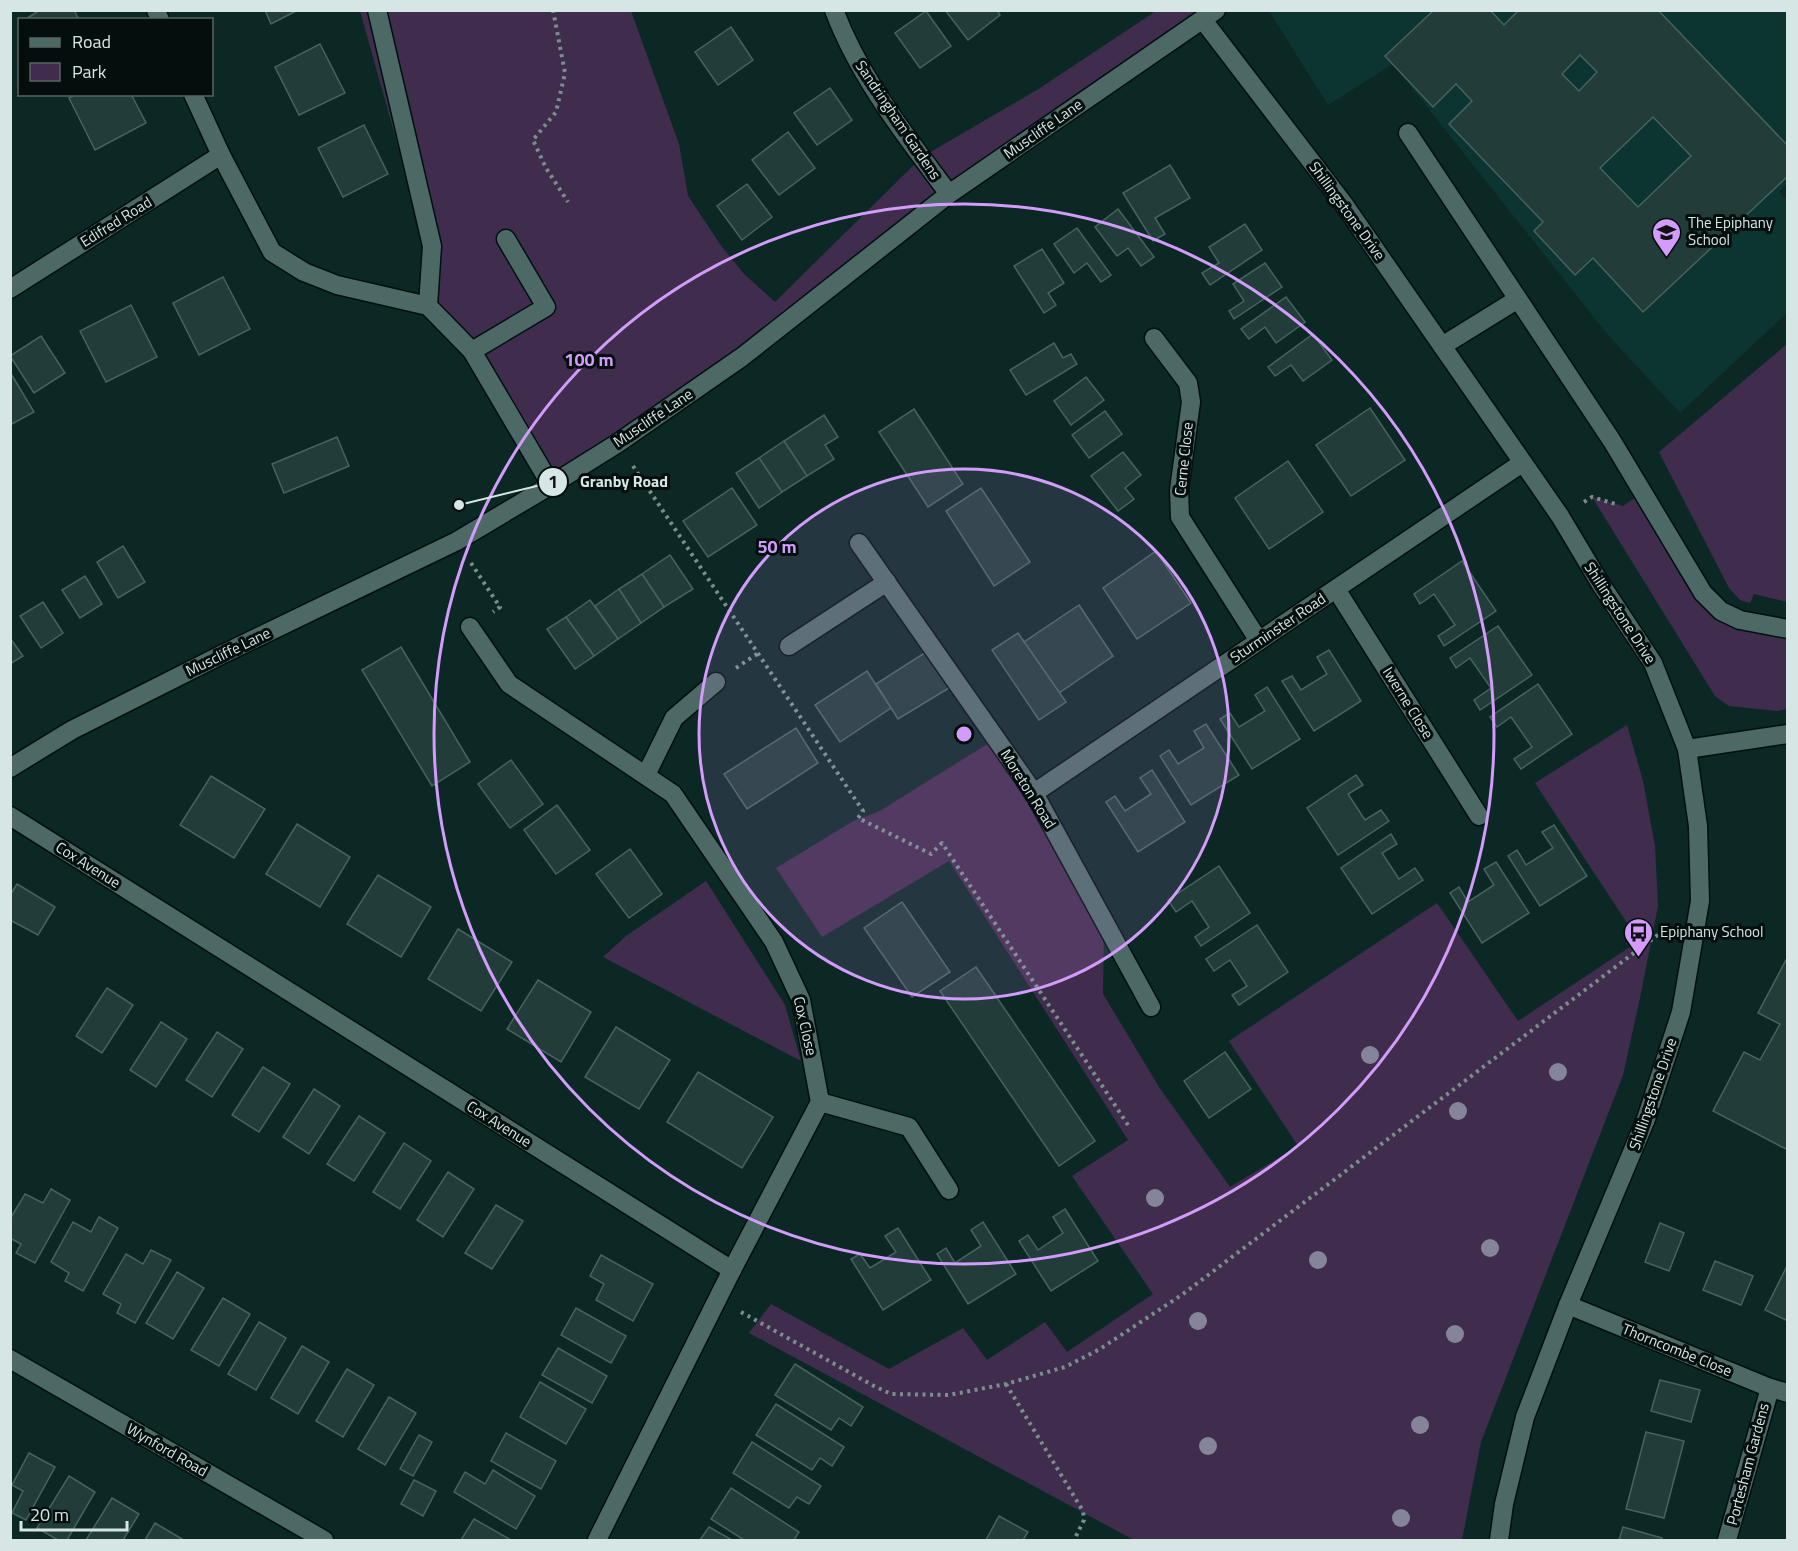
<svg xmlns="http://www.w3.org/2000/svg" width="1798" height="1551" font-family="'Titillium Web',sans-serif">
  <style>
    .built { fill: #0c3431 }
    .green { fill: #402d4e }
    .building { fill: #213c39; stroke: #47635f; stroke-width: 1.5; fill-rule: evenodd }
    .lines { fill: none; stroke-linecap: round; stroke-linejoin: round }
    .minor-casing { stroke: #00100e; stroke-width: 21 }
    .path { stroke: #7a8f8d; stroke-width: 4; stroke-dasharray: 3 4.5; stroke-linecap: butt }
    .minor { stroke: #4d6966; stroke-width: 18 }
    .tree { fill: #84849b }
    .ring { fill: none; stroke: #d39cfc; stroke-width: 3 }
    .labels { text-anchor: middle; stroke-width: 6; stroke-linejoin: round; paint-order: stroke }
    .street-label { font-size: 15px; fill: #d6e6e4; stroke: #040e0d }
    .poi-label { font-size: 15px; fill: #d6e6e4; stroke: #040e0d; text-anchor: start }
    .centre { fill: #d39cfc; stroke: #040e0d; stroke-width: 3 }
    .ring-label { font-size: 18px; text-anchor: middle; font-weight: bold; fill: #d39cfc; stroke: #040e0d; stroke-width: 6; stroke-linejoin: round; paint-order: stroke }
    .leader { fill: none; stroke: #d6e6e4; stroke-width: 2 }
    .callout-dot { fill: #d6e6e4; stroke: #040e0d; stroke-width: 2 }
    .mark-label { font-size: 18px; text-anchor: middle; font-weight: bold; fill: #111 }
    .callout-label { font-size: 16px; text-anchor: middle; font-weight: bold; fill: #d6e6e4; stroke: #040e0d; stroke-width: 6; stroke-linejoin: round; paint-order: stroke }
  </style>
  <rect width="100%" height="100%" fill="#0c2825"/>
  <!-- built -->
  <path class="built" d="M1269 11H1787L1788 184 1779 192 1787 201V313L1680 413 1608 335 1393 64 1328 105Z"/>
  <!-- green -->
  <g class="green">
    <path d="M360 11H631L679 144 688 196 722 247 744 274 775 302 922 157 1037 90 1156 11H1216L551 485 497 392 428 306 432 246 403 164Z"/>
    <path d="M1787 344V602L1754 594 1750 603 1740 600 1729 588 1659 452Z"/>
    <path d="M1643 492 1721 611 1787 629V709L1777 711 1729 706 1715 696 1592 497 1623 506Z"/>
    <path d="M1627 725 1643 781 1655 846 1658 906 1640 998 1623 1075 1481 1442 1462 1540H1134L749 1333 771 1304 889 1369 963 1328 987 1360 1045 1322 1067 1352 1153 1294 1072 1176 1128 1140 949 861 822 937 776 868 855 820 878 812 989 743 1031 794 1104 926 1103 994 1159 1087 1230 1187 1298 1146 1229 1041 1437 903 1518 1021 1639 941 1535 783Z"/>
    <path d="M706 881 785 1005 801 1061 603 957 626 936Z"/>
  </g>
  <!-- building -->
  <g class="building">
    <path d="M40 10H74L79 20H24Z"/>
    <path d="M265 10H298L271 24Z"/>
    <path d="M945 10H997L1000 15 968 40Z"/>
    <path d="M1434 10H1490L1504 25 1519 10H1658L1788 146V176L1643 312 1593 258 1575 275 1534 231 1543 222 1449 124 1472 101 1456 84 1433 107 1385 56ZM1580 55 1597 72 1579 91 1562 74ZM1653 117 1691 156 1638 207 1600 168Z"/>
    <path d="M926 11 951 46 920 68 895 33Z"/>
    <path d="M731 27 753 60 718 85 695 52Z"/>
    <path d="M320 44 345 93 299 115 275 67Z"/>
    <path d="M830 88 852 120 817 145 794 113Z"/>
    <path d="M76 94H131L146 123 95 150 69 98Z"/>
    <path d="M364 125 388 174 343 197 318 148Z"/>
    <path d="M788 132 815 168 779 195 752 160Z"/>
    <path d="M1170 165 1190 198 1155 218 1165 234 1153 241 1123 193Z"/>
    <path d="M747 184 772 217 742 240 717 206Z"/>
    <path d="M1118 209 1154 257 1141 266 1128 248 1117 256 1095 227Z"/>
    <path d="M1245 224 1262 250 1210 285 1202 273 1219 263 1209 247Z"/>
    <path d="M1077 228 1111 275 1101 282 1087 263 1074 273 1054 244Z"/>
    <path d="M1042 249 1064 283 1048 293 1056 305 1044 313 1014 266Z"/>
    <path d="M1265 263 1282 287 1234 319 1229 311 1244 301 1233 284Z"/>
    <path d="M223 277 250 329 199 355 173 303Z"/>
    <path d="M1286 297 1305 322 1276 343 1265 327 1249 339 1241 329Z"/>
    <path d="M131 305 157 357 106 382 80 331Z"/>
    <path d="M1313 334 1332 360 1303 381 1291 365 1275 376 1268 367Z"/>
    <path d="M41 336 65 373 34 393 10 356Z"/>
    <path d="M1054 343 1063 358 1071 354 1077 364 1026 395 1010 370Z"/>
    <path d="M10 372 34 412 10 425Z"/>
    <path d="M1086 377 1104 400 1071 425 1054 401Z"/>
    <path d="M1370 408 1405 460 1351 496 1316 445Z"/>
    <path d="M914 409 963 484 928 507 879 432Z"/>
    <path d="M1105 411 1122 434 1089 458 1072 435Z"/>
    <path d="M824 415 838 437 825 445 834 459 807 476 784 441Z"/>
    <path d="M337 437 349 466 284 493 272 464Z"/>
    <path d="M784 441 807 476 782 492 759 458Z"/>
    <path d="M1123 452 1141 475 1125 488 1134 499 1118 511 1091 476Z"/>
    <path d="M759 458 782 492 759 508 736 473Z"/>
    <path d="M1288 461 1323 512 1269 549 1235 498Z"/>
    <path d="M732 488 757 525 708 557 683 521Z"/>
    <path d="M981 488 1030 562 994 586 946 511Z"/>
    <path d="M123 546 145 582 118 598 97 562Z"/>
    <path d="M1156 551 1191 603 1137 639 1103 588Z"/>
    <path d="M670 555 693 589 664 607 642 574Z"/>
    <path d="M1462 561 1496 611 1444 646 1438 636 1455 625 1434 594 1420 604 1414 594Z"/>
    <path d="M642 574 664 607 641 623 619 589Z"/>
    <path d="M85 576 102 604 80 618 62 590Z"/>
    <path d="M619 589 641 623 618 639 595 606Z"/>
    <path d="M590 600 618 639 594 656 566 617Z"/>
    <path d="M43 602 63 633 41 648 20 616Z"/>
    <path d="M1079 605 1113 656 1059 693 1024 642Z"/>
    <path d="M566 617 594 656 575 669 547 629Z"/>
    <path d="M1498 626 1532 675 1480 710 1474 700 1491 688 1470 658 1456 668 1450 658Z"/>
    <path d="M1018 633 1066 702 1039 720 992 650Z"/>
    <path d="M10 638 23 656 10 664Z"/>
    <path d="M401 647 470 762 432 786 362 670Z"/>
    <path d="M1329 650 1361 701 1314 731 1282 681 1292 676 1301 690 1327 674 1317 657Z"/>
    <path d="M926 652 949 688 898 719 876 684Z"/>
    <path d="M867 671 891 708 840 742 815 705Z"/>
    <path d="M1538 684 1572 734 1521 769 1514 759 1532 747 1511 717 1497 727 1490 717Z"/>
    <path d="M1267 687 1300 739 1252 769 1220 719 1230 713 1239 727 1265 711 1255 695Z"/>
    <path d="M1206 724 1239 775 1191 805 1160 756 1169 750 1178 764 1204 748 1194 731Z"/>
    <path d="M796 728 818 763 747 809 724 774Z"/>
    <path d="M511 760 543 804 510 828 478 784Z"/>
    <path d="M1152 770 1185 822 1138 852 1106 802 1115 796 1125 811 1151 794 1140 778Z"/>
    <path d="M1356 775 1363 785 1348 794 1365 820 1381 810 1389 821 1338 855 1307 808Z"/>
    <path d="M211 776 265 809 234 858 180 825Z"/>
    <path d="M557 805 590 850 556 874 524 830Z"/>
    <path d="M297 824 350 857 320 907 266 874Z"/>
    <path d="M1554 825 1587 876 1540 906 1508 856 1517 850 1526 865 1553 848 1542 832Z"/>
    <path d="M1391 834 1397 844 1382 853 1399 879 1415 868 1423 880 1372 914 1341 868Z"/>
    <path d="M630 849 662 894 629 918 596 874Z"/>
    <path d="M1496 862 1529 913 1482 943 1450 893 1459 887 1468 902 1494 885 1484 869Z"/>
    <path d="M1219 866 1250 913 1201 946 1195 937 1209 927 1192 901 1176 912 1168 900Z"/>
    <path d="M378 875 431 907 401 957 347 924Z"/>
    <path d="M17 884 55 907 38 935 10 920V895Z"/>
    <path d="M902 902 950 972 912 997 864 928Z"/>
    <path d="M1257 925 1288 972 1239 1005 1232 995 1247 986 1230 960 1214 971 1206 959Z"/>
    <path d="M458 929 512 962 481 1011 428 979Z"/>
    <path d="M1786 960H1788V1150L1713 1111 1744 1052 1760 1060 1780 1024 1758 1013Z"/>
    <path d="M976 967 1095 1141 1059 1166 940 991Z"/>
    <path d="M538 980 591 1012 561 1062 507 1029Z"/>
    <path d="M107 988 133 1005 102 1053 76 1036Z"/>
    <path d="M161 1022 187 1039 156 1087 130 1070Z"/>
    <path d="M616 1027 670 1060 639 1109 585 1077Z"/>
    <path d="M217 1032 243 1049 212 1097 186 1080Z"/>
    <path d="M1225 1052 1251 1089 1209 1118 1184 1081Z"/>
    <path d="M263 1067 290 1084 259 1132 232 1115Z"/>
    <path d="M698 1072 773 1117 742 1168 667 1122Z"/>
    <path d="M314 1089 340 1106 309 1154 283 1137Z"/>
    <path d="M359 1116 385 1133 354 1181 327 1164Z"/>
    <path d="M404 1143 431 1161 400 1209 373 1192Z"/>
    <path d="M448 1172 474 1189 443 1237 417 1220Z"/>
    <path d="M51 1189 70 1200 35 1263 16 1253 21 1244 10 1238V1219L25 1194 43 1203Z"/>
    <path d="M496 1205 523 1221 492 1269 465 1253Z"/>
    <path d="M1065 1209 1098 1261 1051 1291 1019 1241 1028 1235 1038 1250 1063 1233 1053 1217Z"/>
    <path d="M99 1217 118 1228 83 1291 65 1281 69 1273 51 1262 73 1222 91 1232Z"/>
    <path d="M983 1222 1016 1274 968 1304 937 1254 946 1248 955 1263 981 1246 971 1230Z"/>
    <path d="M1660 1223 1684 1233 1669 1271 1645 1262Z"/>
    <path d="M898 1228 931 1280 883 1310 851 1259 860 1254 870 1268 896 1252 885 1236Z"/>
    <path d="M151 1250 171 1260 135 1323 117 1313 121 1304 103 1294 126 1254 143 1264Z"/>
    <path d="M601 1255 653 1284 633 1321 596 1300 604 1284 590 1276Z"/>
    <path d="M1715 1261 1753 1276 1741 1305 1703 1290Z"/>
    <path d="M1788 1264V1321L1765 1310Z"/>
    <path d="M177 1272 204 1288 173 1339 146 1323Z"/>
    <path d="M223 1298 250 1314 219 1366 191 1350Z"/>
    <path d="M576 1308 626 1336 611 1363 561 1335Z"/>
    <path d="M259 1322 286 1338 256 1390 228 1374Z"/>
    <path d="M302 1346 329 1362 298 1414 271 1398Z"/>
    <path d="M558 1348 607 1376 592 1403 542 1375Z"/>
    <path d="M795 1364 863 1407 851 1426 839 1418 831 1430 775 1395Z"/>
    <path d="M347 1369 374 1385 343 1437 316 1421Z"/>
    <path d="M1660 1380 1700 1390 1691 1422 1651 1411Z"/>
    <path d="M540 1382 586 1409 566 1444 520 1417Z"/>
    <path d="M389 1397 416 1413 385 1465 358 1449Z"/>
    <path d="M776 1404 844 1447 832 1466 820 1458 812 1470 756 1435Z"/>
    <path d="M1646 1432 1684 1441 1664 1518 1626 1509Z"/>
    <path d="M506 1433 556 1461 541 1489 491 1461Z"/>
    <path d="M419 1435 432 1442 413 1476 400 1469Z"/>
    <path d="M752 1442 821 1486 809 1504 797 1497 789 1508 733 1473Z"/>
    <path d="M29 1453 55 1467 26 1520 12 1513 23 1491 12 1485Z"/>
    <path d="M493 1470 535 1496 516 1529 454 1492 465 1472 485 1484Z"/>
    <path d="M69 1476 95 1492 67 1540H58L37 1528Z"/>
    <path d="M414 1480 436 1491 423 1516 401 1504Z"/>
    <path d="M731 1488 799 1532 794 1540H744L711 1519Z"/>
    <path d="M112 1498 139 1514 123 1540H86Z"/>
    <path d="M999 1516 1028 1532 1023 1540H986Z"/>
    <path d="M474 1519 511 1540H461Z"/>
    <path d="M155 1523 182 1539 181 1540H145Z"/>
    <path d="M709 1527 732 1540H700Z"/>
    <path d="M1623 1527 1662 1538 1661 1540H1619Z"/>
  </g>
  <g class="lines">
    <defs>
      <g id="minor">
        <path d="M156 10 160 20"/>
        <path d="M377 10 432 246 428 306"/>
        <path d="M834 10C860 79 906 136 949 194"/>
        <path d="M1203 20 1343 203 1560 516 1600 583 1653 663 1687 749 1698 826 1700 901 1681 1012 1646 1119 1568 1305 1525 1417 1504 1504 1499 1540"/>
        <path d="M193 94 221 155 272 252 304 272 337 285 428 306 472 351 551 485"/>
        <path d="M1408 133 1612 441 1703 593 1721 611 1740 620 1788 629"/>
        <path d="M10 289 221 155"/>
        <path d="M1154 338 1188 383 1191 402 1179 490 1180 517 1259 641"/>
        <path d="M1442 346 1518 299"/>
        <path d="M472 351 546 307 506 239"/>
        <path d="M859 543 1034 793 1151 1007"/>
        <path d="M1336 589 1479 816"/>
        <path d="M470 627 509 684 673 794 774 942 801 1000 820 1102 732 1270"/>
        <path d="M789 646 887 582"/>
        <path d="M1687 749 1788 734"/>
        <path d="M10 768 72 730 221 655 457 541 551 485 618 443 742 357 949 194 1216 10"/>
        <path d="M646 775 674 718 716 682"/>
        <path d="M1034 793 1522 463"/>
        <path d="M10 816 732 1270 597 1540"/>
        <path d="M820 1102 909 1127 949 1190"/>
        <path d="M1568 1305 1770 1388 1788 1393"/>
        <path d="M10 1359 324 1540"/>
        <path d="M1727 1540 1770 1388"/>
      </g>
    </defs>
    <!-- minor casing -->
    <use href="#minor" class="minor-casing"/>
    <!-- path -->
    <g class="path">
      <path d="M553 10 565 73 556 112 533 140 546 168 568 202"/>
      <path d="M633 466 863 811 858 818 931 854 942 843 1128 1125"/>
      <path d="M1584 502 1592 497 1619 505"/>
      <path d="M471 563 500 607 493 612"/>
      <path d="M736 668 760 652"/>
      <path d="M741 1312 874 1386 891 1394 949 1395 1006 1384 1065 1367 1100 1349 1183 1294 1667 928"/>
      <path d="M1006 1384 1083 1511 1084 1520 1074 1540"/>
    </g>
    <!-- minor -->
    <use href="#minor" class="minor"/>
  </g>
  <!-- trees -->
  <g class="tree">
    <circle cx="1370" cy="1055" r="9"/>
    <circle cx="1558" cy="1072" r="9"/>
    <circle cx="1458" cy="1111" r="9"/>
    <circle cx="1155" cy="1198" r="9"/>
    <circle cx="1490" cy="1248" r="9"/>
    <circle cx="1318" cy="1260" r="9"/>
    <circle cx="1198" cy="1321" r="9"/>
    <circle cx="1455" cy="1334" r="9"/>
    <circle cx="1420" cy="1425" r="9"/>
    <circle cx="1208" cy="1446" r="9"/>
    <circle cx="1401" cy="1518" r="9"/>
  </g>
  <!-- distance rings -->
  <circle cx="964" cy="734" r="265" fill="#d39cfc" fill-opacity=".12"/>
  <g class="ring">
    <circle cx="964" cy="734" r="265"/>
    <circle cx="964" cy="734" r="530"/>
  </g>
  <!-- icons -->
  <defs>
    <symbol id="school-pin" viewBox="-11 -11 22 30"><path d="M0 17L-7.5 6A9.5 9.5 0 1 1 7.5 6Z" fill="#d39cfc" stroke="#040e0d"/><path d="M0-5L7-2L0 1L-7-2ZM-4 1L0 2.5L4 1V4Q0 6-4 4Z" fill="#111"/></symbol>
    <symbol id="bus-pin" viewBox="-11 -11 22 30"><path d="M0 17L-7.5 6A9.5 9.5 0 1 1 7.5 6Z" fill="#d39cfc" stroke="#040e0d"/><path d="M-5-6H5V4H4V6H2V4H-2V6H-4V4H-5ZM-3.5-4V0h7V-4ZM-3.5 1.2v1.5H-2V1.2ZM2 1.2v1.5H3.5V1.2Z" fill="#111"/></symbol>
  </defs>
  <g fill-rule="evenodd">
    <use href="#school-pin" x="1650" y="216" width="33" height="45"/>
    <use href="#bus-pin" x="1622" y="916" width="33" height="45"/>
  </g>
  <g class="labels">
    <!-- street labels -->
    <g class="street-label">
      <text transform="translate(898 120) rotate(56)" y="5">Sandringham Gardens</text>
      <text transform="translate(1043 129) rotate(-35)" y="5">Muscliffe Lane</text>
      <text transform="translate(1347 211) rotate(54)" y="5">Shillingstone Drive</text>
      <text transform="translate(116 222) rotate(-32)" y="5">Edifred Road</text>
      <text transform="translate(653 418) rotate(-34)" y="5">Muscliffe Lane</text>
      <text transform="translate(1184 459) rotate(-84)" y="5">Cerne Close</text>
      <text transform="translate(1620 613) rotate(57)" y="5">Shillingstone Drive</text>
      <text transform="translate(1278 628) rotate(-34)" y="5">Sturminster Road</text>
      <text transform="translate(228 652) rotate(-26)" y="5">Muscliffe Lane</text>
      <text transform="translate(1408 703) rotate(58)" y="5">Iwerne Close</text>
      <text transform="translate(1028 789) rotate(58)" y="5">Moreton Road</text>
      <text transform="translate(88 865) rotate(32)" y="5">Cox Avenue</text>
      <text transform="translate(805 1026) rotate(77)" y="5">Cox Close</text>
      <text transform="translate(1653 1094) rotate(-71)" y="5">Shillingstone Drive</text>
      <text transform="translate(499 1124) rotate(32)" y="5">Cox Avenue</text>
      <text transform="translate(1677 1350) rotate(22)" y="5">Thorncombe Close</text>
      <text transform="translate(167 1450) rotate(30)" y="5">Wynford Road</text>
      <text transform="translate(1748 1464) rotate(-75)" y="5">Portesham Gardens</text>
    </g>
    <!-- poi labels -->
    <g class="poi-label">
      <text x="1688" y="228">The Epiphany<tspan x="1688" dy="17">School</tspan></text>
      <text x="1660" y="937">Epiphany School</text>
    </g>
  </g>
  <circle cx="964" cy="734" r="9" class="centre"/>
  <g class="ring-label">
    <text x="589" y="366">100 m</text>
    <text x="777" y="553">50 m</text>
  </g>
  <!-- callouts -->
  <path class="leader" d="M459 505L553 482"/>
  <g class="callout-dot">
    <circle cx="459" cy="505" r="6"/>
    <circle cx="553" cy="482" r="15"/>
  </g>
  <g class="mark-label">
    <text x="553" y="488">1</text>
  </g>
  <g class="callout-label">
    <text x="624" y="487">Granby Road</text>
  </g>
  <!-- border -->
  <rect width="1798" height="1551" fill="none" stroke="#d6e6e4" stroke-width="24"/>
  <!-- legend -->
  <rect x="18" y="18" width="195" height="78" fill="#040e0d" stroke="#586463" stroke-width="1.5"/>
  <rect x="30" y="38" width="30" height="9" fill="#4d6966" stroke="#586463" stroke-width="1.5"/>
  <text x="72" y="48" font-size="18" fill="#d6e6e4">Road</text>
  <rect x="30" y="63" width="30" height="18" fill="#402d4e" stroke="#586463" stroke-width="1.5"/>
  <text x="72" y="78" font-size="18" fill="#d6e6e4">Park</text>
  <!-- scale -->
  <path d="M21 1521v9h106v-9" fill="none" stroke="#d6e6e4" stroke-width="3"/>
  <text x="30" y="1521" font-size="18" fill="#d6e6e4" stroke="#040e0d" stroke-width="4.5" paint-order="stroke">20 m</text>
</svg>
